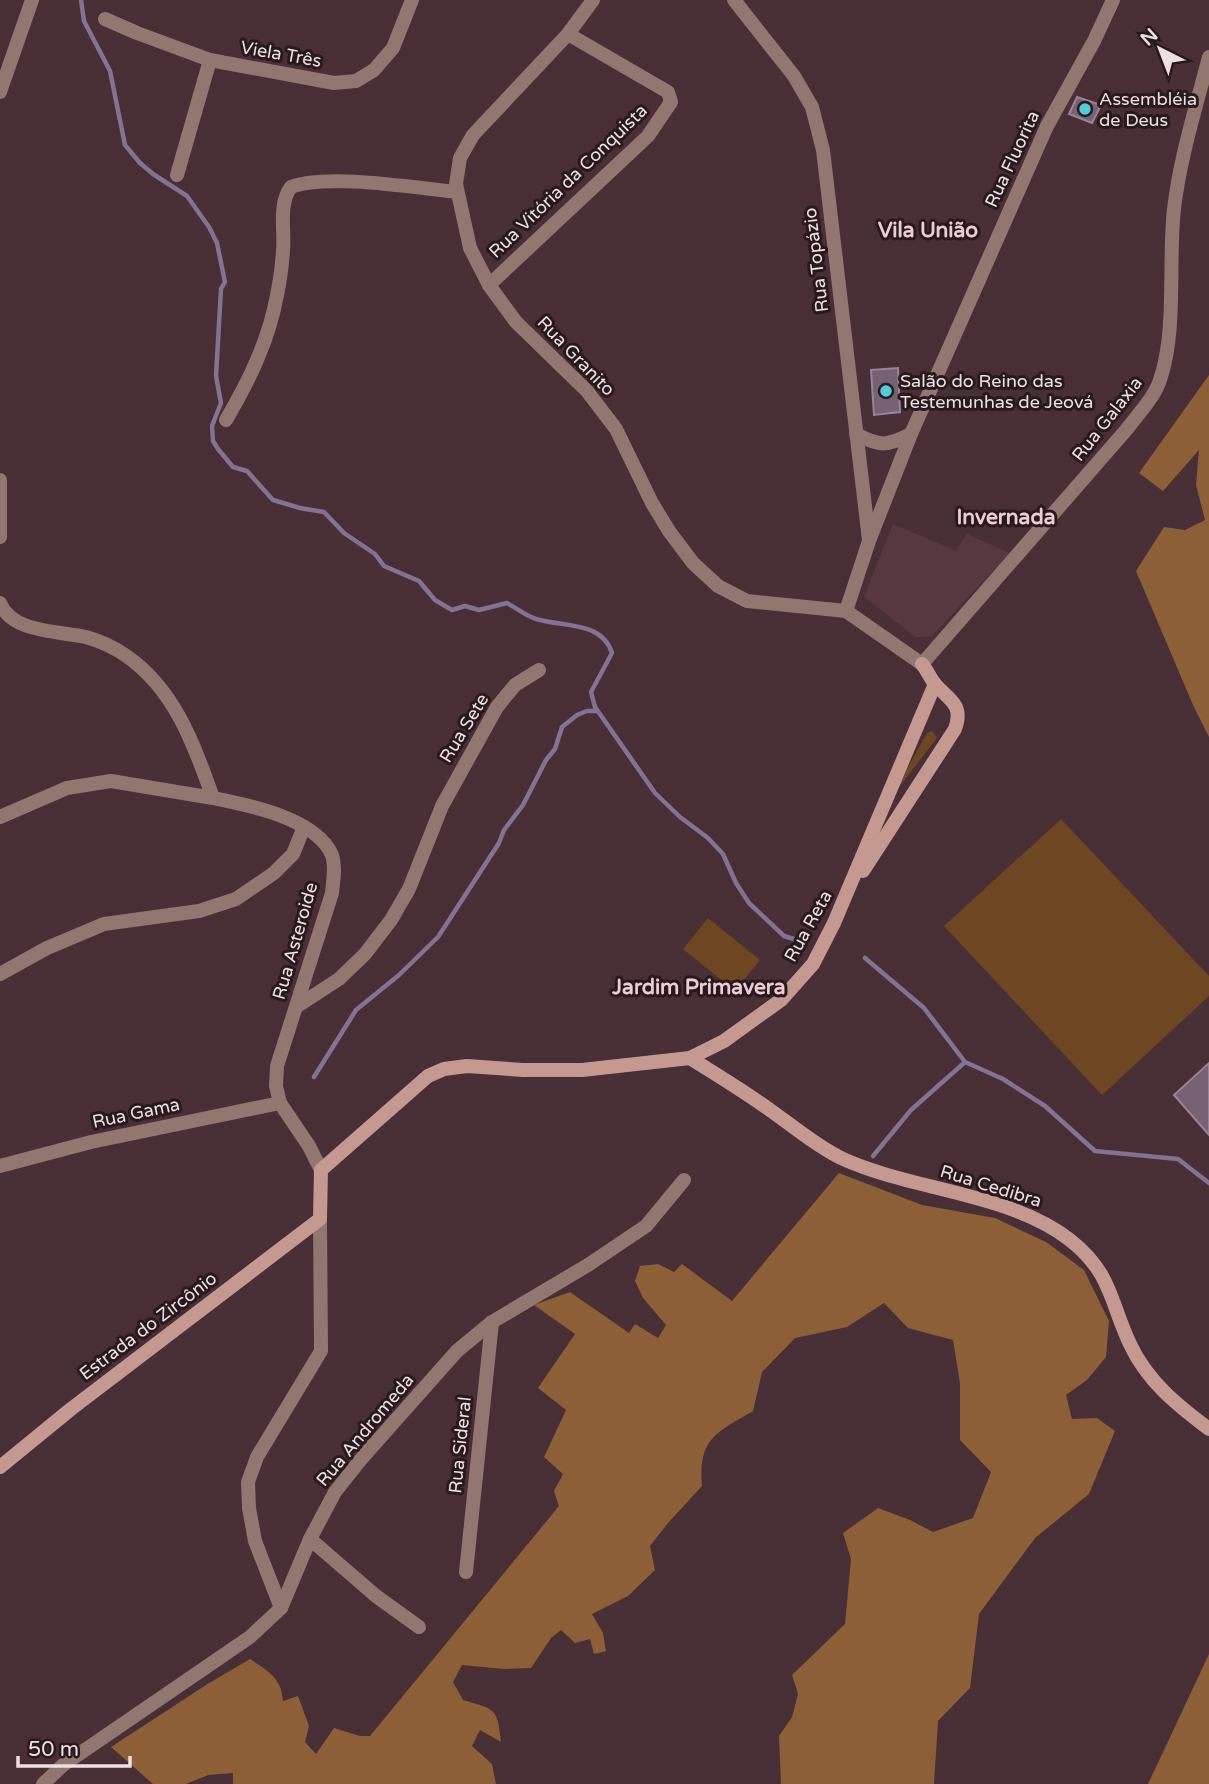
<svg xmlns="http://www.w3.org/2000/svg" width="1209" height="1784" font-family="'Varela Round',sans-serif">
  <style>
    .built { fill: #573841 }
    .green { fill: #6e4621 }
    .forest { fill: #8c5f37 }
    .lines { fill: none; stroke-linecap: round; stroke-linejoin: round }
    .stream { stroke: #827294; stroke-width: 4.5 }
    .building { fill: #776274; stroke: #998396; stroke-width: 2 }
    .street { stroke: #927670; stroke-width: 14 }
    .secondary { stroke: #c59890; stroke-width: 14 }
    .poi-dot { fill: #53cbdb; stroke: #261a1d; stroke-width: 2.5 }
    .labels { text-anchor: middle; stroke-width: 6; stroke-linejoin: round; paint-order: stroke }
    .street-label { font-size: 18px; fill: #efdee2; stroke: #261a1d }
    .poi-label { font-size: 18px; fill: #efdee2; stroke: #261a1d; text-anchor: start }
    .quarter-label { font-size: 21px; font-weight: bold; fill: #eeccd5; stroke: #261a1d }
  </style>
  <rect width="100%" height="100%" fill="#482e35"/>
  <!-- built -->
  <path class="built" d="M893 524 956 551 967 534 1010 553 931 637H916L864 597Z"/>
  <!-- green -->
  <g class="green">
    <path d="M932 731 937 738 892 796 927 733Z"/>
    <path d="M1061 819 1209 976V996L1102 1095 944 926Z"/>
    <path d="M708 918 760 960 735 991 683 949Z"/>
  </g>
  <!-- forest -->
  <g class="forest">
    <path d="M1209 375V737L1193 705 1136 571 1164 527 1185 530 1205 520 1196 485 1199 450 1163 491 1139 473Z"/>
    <path d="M839 1173 922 1205 995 1218 1046 1242 1084 1270 1109 1321 1106 1357 1087 1380 1066 1395 1072 1419 1097 1418 1115 1431 1089 1494 1035 1538 979 1614 970 1688 938 1721 934 1784H781L779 1736 792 1717 798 1694 792 1675 845 1624 851 1559 843 1533 878 1508 910 1520 933 1532 973 1518 991 1472 960 1440V1383L953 1340 908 1328 884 1303 847 1327 795 1338 762 1372 753 1411C716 1433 698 1438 702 1486L668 1523 650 1546 655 1570 628 1596 592 1614 603 1633 606 1651 594 1654 590 1639 575 1643 561 1630 551 1638 531 1668 504 1669 462 1665 453 1682 463 1700C496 1710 497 1707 501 1742L480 1730 472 1746 492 1764 496 1784H233V1773L208 1775 186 1784H153L111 1747 206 1685 250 1659C269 1672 281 1677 283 1701L298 1696 309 1726 305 1742 316 1754 334 1728 360 1736H370L559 1506 554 1491 563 1474 544 1457 566 1410 538 1388 575 1334 534 1305 570 1292 629 1333 635 1324 658 1338 666 1325 643 1298 635 1281 640 1266 658 1264 674 1272 682 1264 732 1301Z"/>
    <path d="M1209 1654V1784H1148Z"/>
  </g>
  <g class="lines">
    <!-- stream -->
    <g class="stream">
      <path d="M81 0 84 21 110 71 125 145 140 163 153 174 187 196 209 227 217 243 225 282 221 289 216 376 221 403 212 426 213 441 218 449 233 467 247 471 273 500 300 508 324 512 344 533 375 554 384 566 419 581 435 600 452 610 465 606 479 610 507 603C516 608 526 616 536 619 563 627 602 621 612 653L591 692 595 707 655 793 680 817 708 838 723 854 736 883 749 903 784 936 797 940"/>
      <path d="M865 958 924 1008 965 1062 1003 1079 1045 1106 1095 1151 1178 1159 1209 1183"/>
      <path d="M314 1077 356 1010 399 975 438 937 499 843 504 830 523 805 546 760 555 749 562 727 577 715 587 711H597"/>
      <path d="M873 1156 911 1110 965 1062"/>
    </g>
  </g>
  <!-- building -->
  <g class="building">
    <path d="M1077 97 1101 105 1092 123 1069 114Z"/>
    <path d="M898 368 900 412 874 415 871 370Z"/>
    <path d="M1209 1063V1135L1174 1095Z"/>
  </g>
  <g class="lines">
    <!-- street -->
    <g class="street">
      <path d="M593 0 568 34 473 135 460 158 456 184 470 248 489 285 516 322 587 391 616 429 652 503 669 531 693 563 718 586 747 601 846 611 922 664 1127 429C1138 414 1154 398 1160 380 1177 331 1168 262 1174 209 1180 158 1196 107 1209 57"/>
      <path d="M734 0 794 76 812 107 823 150 869 540"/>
      <path d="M105 19 137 33 210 60 334 83 356 81 374 70 393 48 412 0"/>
      <path d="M0 92 32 0"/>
      <path d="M177 175 210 60"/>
      <path d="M489 285 648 136 671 102 668 92 568 34"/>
      <path d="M226 420C249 381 269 340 277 295 280 281 282 265 283 251 285 231 278 204 291 187 327 173 416 188 457 192"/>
      <path d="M856 434C881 447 886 446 911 434"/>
      <path d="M0 480V537"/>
      <path d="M0 603C12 633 59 631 86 637 100 641 112 646 125 655 174 688 194 744 213 798 248 805 316 818 332 855 336 867 333 881 332 893L277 1066 276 1086 280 1103 309 1146 321 1170"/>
      <path d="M846 611 869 541 911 434 1047 126 1094 41 1113 0"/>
      <path d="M0 817 67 788 111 781 213 798"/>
      <path d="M0 974 47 948 104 924 199 911 236 899 274 873 293 854 304 827"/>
      <path d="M296 1007 339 979 365 954 391 920 409 889 442 806 497 707 515 685 539 670"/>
      <path d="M0 1166 91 1142 280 1103"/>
      <path d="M310 1539 376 1596 419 1627"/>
      <path d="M466 1572 492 1322"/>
      <path d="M281 1608 255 1541 249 1508 248 1482 257 1457 321 1351 320 1219"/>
      <path d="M43 1784 63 1765 250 1637 281 1608 310 1539 335 1492 362 1458 457 1351 492 1322 588 1265 646 1226 684 1180"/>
    </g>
    <!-- secondary -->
    <g class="secondary">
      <path d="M863 871 955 729C964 704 949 700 935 684 930 678 927 670 922 664"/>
      <path d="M690 1058C717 1075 744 1091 770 1110 793 1126 816 1146 841 1158 912 1191 1008 1192 1070 1240 1112 1273 1110 1302 1130 1344 1147 1381 1177 1405 1209 1429"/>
      <path d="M0 1467 71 1409 320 1219 321 1170 428 1076 444 1069 467 1066 523 1070H582L690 1058 724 1041 781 1000 813 964 834 923 935 684"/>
    </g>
  </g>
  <!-- markers -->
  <g class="poi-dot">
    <circle cx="1085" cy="109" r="7"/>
    <circle cx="886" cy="391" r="7"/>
  </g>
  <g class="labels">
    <!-- street labels -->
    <g class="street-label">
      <text transform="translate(281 54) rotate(10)" y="6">Viela Três</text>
      <text transform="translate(1012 159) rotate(-65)" y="6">Rua Fluorita</text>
      <text transform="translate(568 181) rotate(-44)" y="6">Rua Vitória da Conquista</text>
      <text transform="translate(816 260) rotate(-97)" y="6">Rua Topázio</text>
      <text transform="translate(576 356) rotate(46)" y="6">Rua Granito</text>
      <text transform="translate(1107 419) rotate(-52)" y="6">Rua Galaxia</text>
      <text transform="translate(464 728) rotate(-59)" y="6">Rua Sete</text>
      <text transform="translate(808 926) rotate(-61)" y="6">Rua Reta</text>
      <text transform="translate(295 941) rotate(-74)" y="6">Rua Asteroide</text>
      <text transform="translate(136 1113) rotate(-12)" y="6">Rua Gama</text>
      <text transform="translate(991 1186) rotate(17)" y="6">Rua Cedibra</text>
      <text transform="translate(148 1326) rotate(-37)" y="6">Estrada do Zircônio</text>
      <text transform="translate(365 1430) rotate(-50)" y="6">Rua Andromeda</text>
      <text transform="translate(460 1445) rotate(-84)" y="6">Rua Sideral</text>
    </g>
    <!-- poi labels -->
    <g class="poi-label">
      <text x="1099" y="105">Assembléia<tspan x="1099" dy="21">de Deus</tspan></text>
      <text x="900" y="387">Salão do Reino das<tspan x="900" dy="21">Testemunhas de Jeová</tspan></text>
    </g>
    <!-- quarter labels -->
    <g class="quarter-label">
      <text x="928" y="237">Vila União</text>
      <text x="1006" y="524">Invernada</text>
      <text x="699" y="994">Jardim Primavera</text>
    </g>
  </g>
  <!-- north arrow -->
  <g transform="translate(1160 49) rotate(318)" stroke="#261a1d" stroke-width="5" paint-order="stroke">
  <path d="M0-5L12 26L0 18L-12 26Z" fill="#efdee2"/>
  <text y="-10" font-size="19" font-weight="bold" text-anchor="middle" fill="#efdee2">N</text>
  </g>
  <!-- scale -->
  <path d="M18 1756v10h112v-10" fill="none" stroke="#efdee2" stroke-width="3.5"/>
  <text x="28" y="1756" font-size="21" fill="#efdee2" stroke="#261a1d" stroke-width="5" paint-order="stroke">50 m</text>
</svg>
